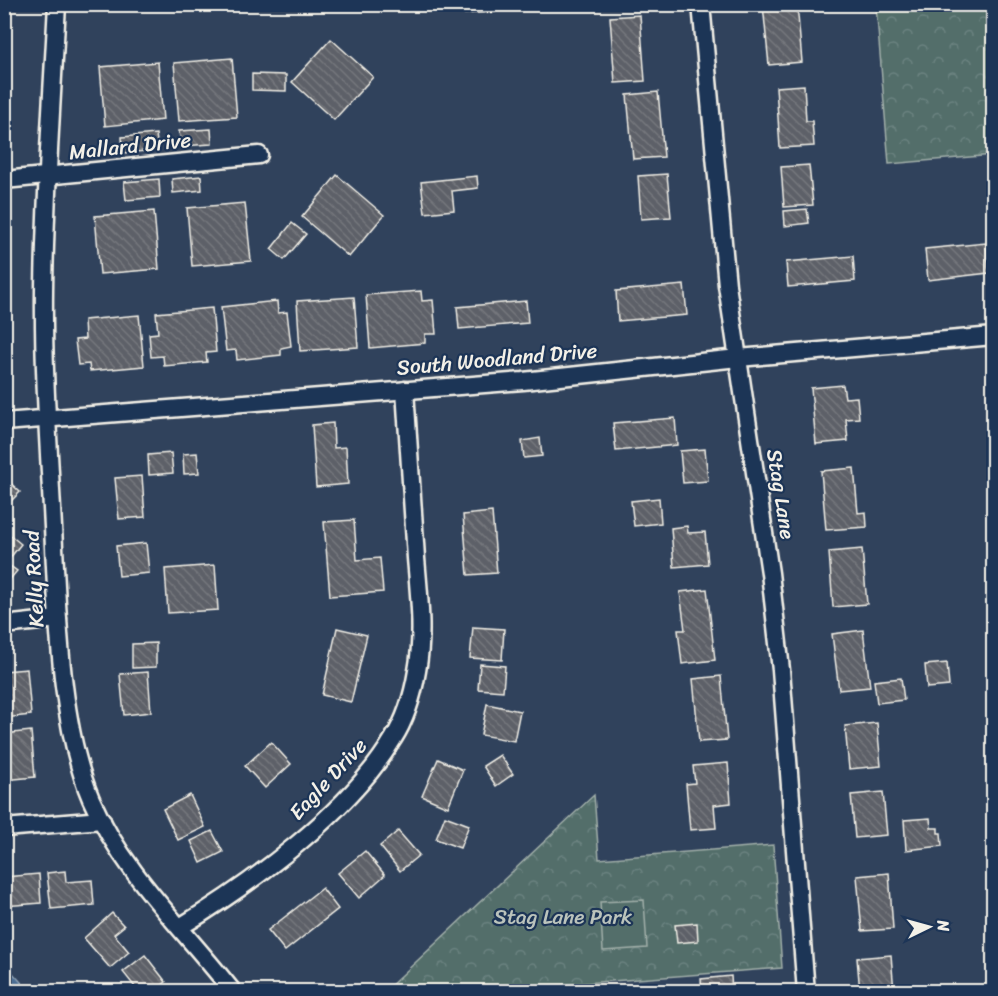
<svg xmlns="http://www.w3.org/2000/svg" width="998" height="996" font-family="Sriracha,sans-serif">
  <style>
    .forest { fill: url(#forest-crowns); stroke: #a3b0aa; stroke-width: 1.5 }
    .pitch { fill: #526e6b; stroke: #a3b0aa; stroke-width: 1.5 }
    .water { fill: url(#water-ripples); stroke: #8fa2b4; stroke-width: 1.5 }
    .building { fill: url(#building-back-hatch); stroke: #f4f1e8; stroke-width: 1.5 }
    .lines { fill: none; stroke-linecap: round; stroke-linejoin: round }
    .minor-casing { stroke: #f4f1e8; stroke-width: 21 }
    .minor { stroke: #1d3557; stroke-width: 16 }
    .labels { text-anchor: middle; stroke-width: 4.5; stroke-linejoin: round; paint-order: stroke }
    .street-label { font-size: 21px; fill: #f4f1e8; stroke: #1d3557 }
    .park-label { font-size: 21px; fill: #bbc3bc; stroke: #1d3557 }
  </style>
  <defs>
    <pattern id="forest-crowns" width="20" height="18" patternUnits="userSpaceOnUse" patternTransform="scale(1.5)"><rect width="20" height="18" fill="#526e6b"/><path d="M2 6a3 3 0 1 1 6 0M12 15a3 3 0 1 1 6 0" fill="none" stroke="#6c8380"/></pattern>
    <pattern id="water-ripples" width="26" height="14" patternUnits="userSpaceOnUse" patternTransform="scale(1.5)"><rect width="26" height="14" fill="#4b6d92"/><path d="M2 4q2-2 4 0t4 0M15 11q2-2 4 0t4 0" fill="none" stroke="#6682a1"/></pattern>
    <pattern id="building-back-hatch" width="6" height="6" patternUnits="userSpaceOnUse" patternTransform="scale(1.5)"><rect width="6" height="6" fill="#5d6067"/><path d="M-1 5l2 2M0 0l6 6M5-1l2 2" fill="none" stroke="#75777d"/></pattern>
  </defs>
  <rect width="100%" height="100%" fill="#30425c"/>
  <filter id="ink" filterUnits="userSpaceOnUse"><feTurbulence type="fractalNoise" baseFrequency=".0167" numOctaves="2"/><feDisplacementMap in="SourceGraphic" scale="12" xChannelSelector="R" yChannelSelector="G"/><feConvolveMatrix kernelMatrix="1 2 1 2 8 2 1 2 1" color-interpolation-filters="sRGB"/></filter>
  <g filter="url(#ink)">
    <!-- forest -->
    <g class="forest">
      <path d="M876 5H993V155L889 164Z"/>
      <path d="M594 795 599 859 773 845 782 968 480 991 384 992Z"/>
    </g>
    <!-- pitch -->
    <path class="pitch" d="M644 900 647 948 603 951 600 902Z"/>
    <!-- water -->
    <path class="water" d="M4 967 11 971 29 991H5Z"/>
    <!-- building -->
    <g class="building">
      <path d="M460 4H494L495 12 461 14Z"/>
      <path d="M797 4 802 62 769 65 763 5Z"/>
      <path d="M640 15 645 81 615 83 610 17Z"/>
      <path d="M331 39 373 77 334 120 292 82Z"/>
      <path d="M232 58 237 117 179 121 174 63Z"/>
      <path d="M158 62 163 120 105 126 100 67Z"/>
      <path d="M252 74 286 75V91L252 90Z"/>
      <path d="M804 85 806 121H812L814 146 780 148 776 87Z"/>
      <path d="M658 92 664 157 633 159 627 95Z"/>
      <path d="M211 129 212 144 181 146 179 131Z"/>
      <path d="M156 134 158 150 123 153 122 137Z"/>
      <path d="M809 165 813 205 784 207 781 167Z"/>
      <path d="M667 174 671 217 641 219 638 176Z"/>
      <path d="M337 175 384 215 349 257 302 217Z"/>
      <path d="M201 176 202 190 173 193 172 179Z"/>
      <path d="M477 176 478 188 452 191 454 210 425 213 421 182Z"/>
      <path d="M159 179 160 197 126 200 124 182Z"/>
      <path d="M245 203 251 261 192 266 187 208Z"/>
      <path d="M807 209 809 223 785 226 784 211Z"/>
      <path d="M154 211 159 269 100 274 95 216Z"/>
      <path d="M292 223 306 234 284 260 271 249Z"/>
      <path d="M986 243 989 273 928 280 925 249Z"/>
      <path d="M853 256 855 281 788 287 786 262Z"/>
      <path d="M684 285 687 315 618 321 616 291Z"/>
      <path d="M421 291 422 301 433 300 436 334H425V343L370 348 366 295Z"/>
      <path d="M354 297 358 347 300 351 297 301Z"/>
      <path d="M277 301 278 313 287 312 291 346 281 348V355L237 360 236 350 226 351 221 307Z"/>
      <path d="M526 301 528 323 459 329 457 307Z"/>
      <path d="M212 308 216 352 206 353 207 362 164 366 163 356 151 357 149 334 158 333 156 313Z"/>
      <path d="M139 315 144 366 90 371 89 364 78 365 75 340 85 339 84 320Z"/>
      <path d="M843 385 845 398 857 397 859 418 846 419 848 441 816 444 811 388Z"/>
      <path d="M675 418 677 445 616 451 613 423Z"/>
      <path d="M333 423 334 448 346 447 348 484 316 487 312 425Z"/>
      <path d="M540 438 542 456 524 458 522 441Z"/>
      <path d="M705 449 708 481 683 483 680 451Z"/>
      <path d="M171 453 173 473 149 475 148 455Z"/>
      <path d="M197 453 199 473 184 474 183 454Z"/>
      <path d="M854 468 858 513 866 512 867 527 826 530 821 471Z"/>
      <path d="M142 476 145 517 119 519 115 478Z"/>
      <path d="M4 477 20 492 4 508Z"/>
      <path d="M659 498 661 523 634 526 631 501Z"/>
      <path d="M492 512 497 573 468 575 463 515Z"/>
      <path d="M354 520 357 560 380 558 383 592 330 596 324 522Z"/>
      <path d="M687 526 688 533 705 532 708 564 674 567 671 528Z"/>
      <path d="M4 530 21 544 6 563 17 571 6 584 4 583Z"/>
      <path d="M146 543 149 573 119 576 116 546Z"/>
      <path d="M862 549 867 604 833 607 829 552Z"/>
      <path d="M215 565 218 610 168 613 165 569Z"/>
      <path d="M707 589 715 660 682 664 678 630H685L680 592Z"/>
      <path d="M473 627 504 629 502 660 470 658Z"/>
      <path d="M337 628 367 635 351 702 322 695Z"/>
      <path d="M863 630 870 687 839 690 832 634Z"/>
      <path d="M156 643V667L132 668V644Z"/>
      <path d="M947 663 949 686 927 688 925 665Z"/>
      <path d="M480 664 505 666 503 691 478 689Z"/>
      <path d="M27 669 31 715 4 718V671Z"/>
      <path d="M148 672 151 712 124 715 120 674Z"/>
      <path d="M721 676 727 740 699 742 693 679Z"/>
      <path d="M901 678 904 700 877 703 874 681Z"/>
      <path d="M487 704 520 711 514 741 481 735Z"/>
      <path d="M877 723 881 766 849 769 845 726Z"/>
      <path d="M31 731 35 777 4 780V734Z"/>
      <path d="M271 742 291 764 265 788 245 766Z"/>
      <path d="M500 755 513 774 496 786 483 766Z"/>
      <path d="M438 759 463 770 448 807 422 796Z"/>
      <path d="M728 763 731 803 714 805 716 828 690 830 686 784 695 783 693 766Z"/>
      <path d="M883 792 887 835 855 838 851 795Z"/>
      <path d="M190 795 205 827 178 840 163 809Z"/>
      <path d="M445 816 469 825 460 848 436 839Z"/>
      <path d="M930 818 931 828H938V833H941L942 846 906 850 904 820Z"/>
      <path d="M212 831 223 852 201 863 191 841Z"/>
      <path d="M398 831 419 855 400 871 380 846Z"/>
      <path d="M365 851 385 875 359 898 338 873Z"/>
      <path d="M65 871 66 882 92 880 94 905 51 909 47 873Z"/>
      <path d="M889 873 893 929 862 931 857 876Z"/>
      <path d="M39 874 41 903 4 906V877Z"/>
      <path d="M322 888 338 909 285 951 268 930Z"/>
      <path d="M112 913 124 926 114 934 129 952 110 968 84 938Z"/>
      <path d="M697 923 698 941 677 943 675 925Z"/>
      <path d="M145 955 166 982 154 992H139L123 972Z"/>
      <path d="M891 955 894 992H860L857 958Z"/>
      <path d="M731 976 732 992H702L701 979Z"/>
    </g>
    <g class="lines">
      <defs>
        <g id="minor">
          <path d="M57 4C52 100 45 196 44 291 43 377 50 462 54 547 58 624 61 728 91 799 123 873 184 929 233 992"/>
          <path d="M701 4 727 285 770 573 781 670 806 992"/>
          <path d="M4 180 259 155"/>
          <path d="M4 422 523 381 738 358 994 336"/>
          <path d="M4 625 58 619"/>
          <path d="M4 828 102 820"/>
          <path d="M180 927C252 883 349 813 393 739 406 719 413 695 417 671 424 634 419 595 416 558 412 502 409 446 405 390"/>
        </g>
      </defs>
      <!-- minor casing -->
      <use href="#minor" class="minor-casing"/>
      <!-- minor -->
      <use href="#minor" class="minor"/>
    </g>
  </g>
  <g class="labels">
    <!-- street labels -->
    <g class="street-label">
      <text transform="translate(130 146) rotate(-6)" y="7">Mallard Drive</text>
      <text transform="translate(497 359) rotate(-5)" y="7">South Woodland Drive</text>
      <text transform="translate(781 494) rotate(81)" y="7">Stag Lane</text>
      <text transform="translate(34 579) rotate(-93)" y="7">Kelly Road</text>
      <text transform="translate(328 779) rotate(-47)" y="7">Eagle Drive</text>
    </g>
    <!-- park labels -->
    <g class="park-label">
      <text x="563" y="924">Stag Lane Park</text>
    </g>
  </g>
  <!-- margin -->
  <rect width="998" height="996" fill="none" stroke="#1d3557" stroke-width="24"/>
  <rect x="12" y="12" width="974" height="972" fill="none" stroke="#f4f1e8" stroke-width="2" filter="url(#ink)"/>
  <!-- north arrow -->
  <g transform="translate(929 927) rotate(85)" stroke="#1d3557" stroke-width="4.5" paint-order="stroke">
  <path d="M0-4.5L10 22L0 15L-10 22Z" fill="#f4f1e8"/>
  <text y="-9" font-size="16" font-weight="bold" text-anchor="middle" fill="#f4f1e8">N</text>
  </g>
</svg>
